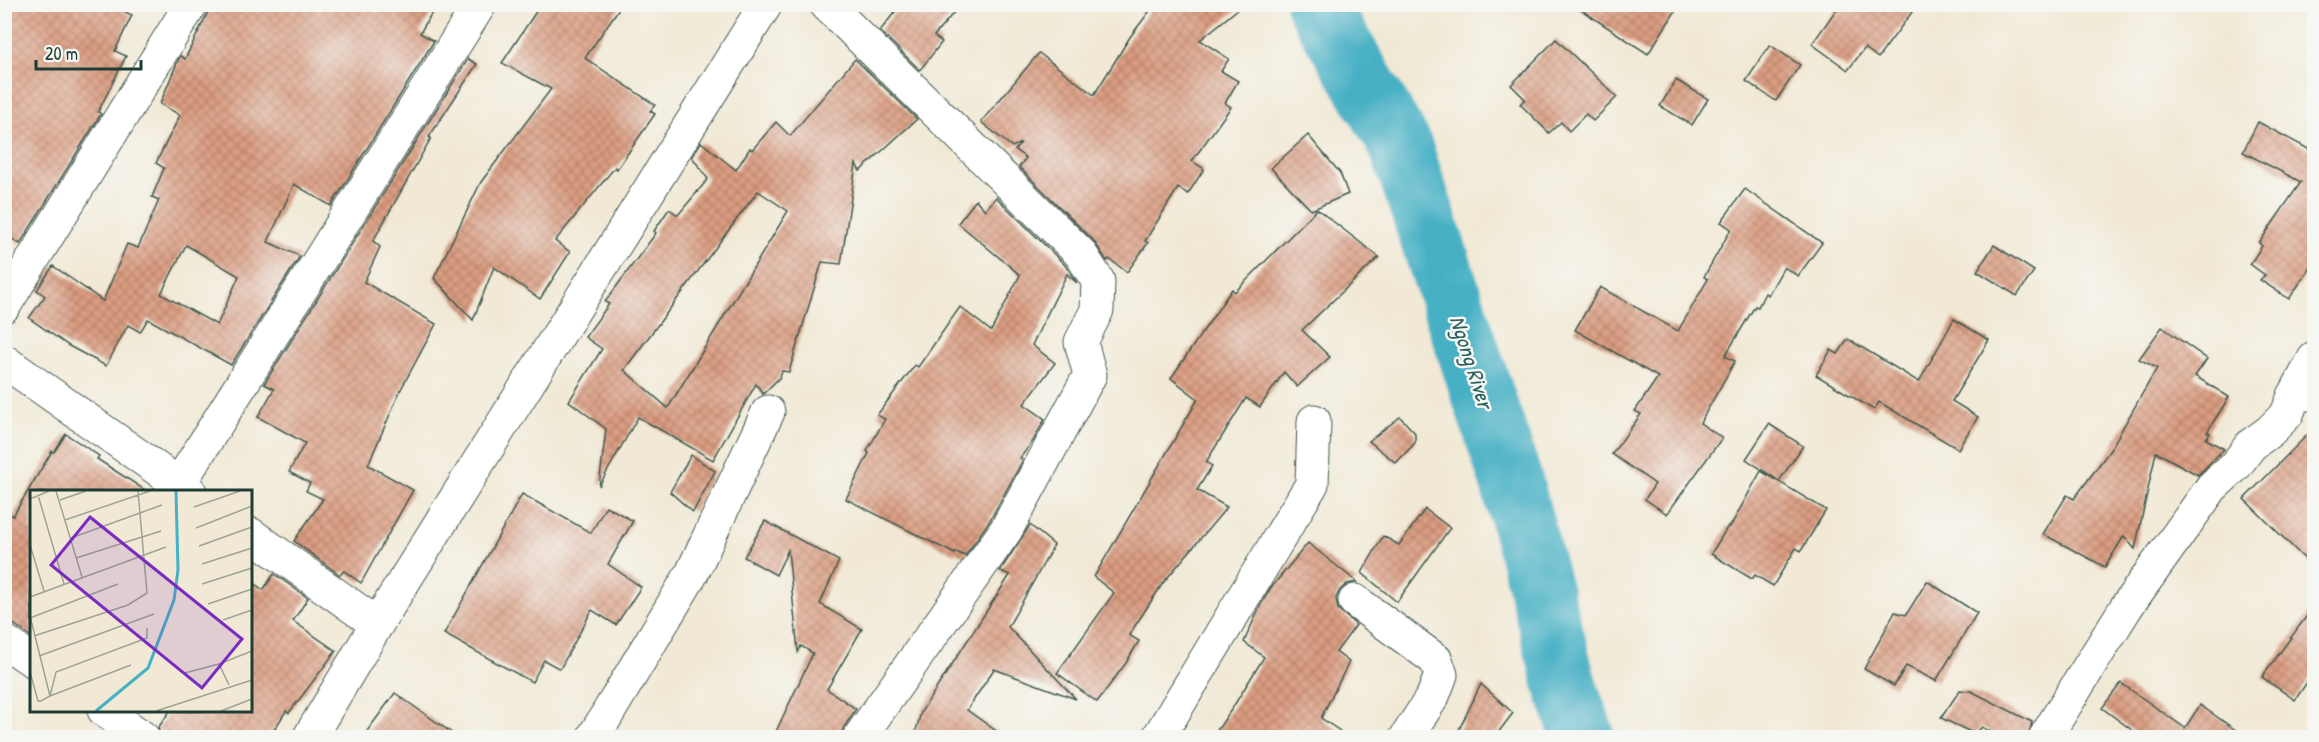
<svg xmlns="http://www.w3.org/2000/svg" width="2319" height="742" font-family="'Patrick Hand',sans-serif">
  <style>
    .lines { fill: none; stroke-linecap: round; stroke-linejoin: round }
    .river { stroke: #46b0c5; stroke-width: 63 }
    .building { fill: url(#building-cross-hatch); fill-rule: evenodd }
    .street-casing { stroke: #3e574c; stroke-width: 35 }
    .street { stroke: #fff; stroke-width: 33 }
    .labels { text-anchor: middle; stroke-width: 5; stroke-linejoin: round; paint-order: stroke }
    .water-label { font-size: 22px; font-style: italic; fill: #2b6060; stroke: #f6f6f2 }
    .inset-river { fill: none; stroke: #46b0c5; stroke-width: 3 }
    .inset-road { fill: none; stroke: #9da495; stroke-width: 1.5 }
    .view { fill: #7b2cbf; fill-opacity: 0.15; stroke: #7b2cbf; stroke-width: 3 }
    .inset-edge { fill: none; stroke: #1f3d34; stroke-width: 3 }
  </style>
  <defs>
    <pattern id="building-cross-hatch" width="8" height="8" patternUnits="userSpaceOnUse" patternTransform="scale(1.5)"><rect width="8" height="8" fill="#dc9d81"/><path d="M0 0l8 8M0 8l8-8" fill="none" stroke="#b2816a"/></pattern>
  </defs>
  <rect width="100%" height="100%" fill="#f6f6f2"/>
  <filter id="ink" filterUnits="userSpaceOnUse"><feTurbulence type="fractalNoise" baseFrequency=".0167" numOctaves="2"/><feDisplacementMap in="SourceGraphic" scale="12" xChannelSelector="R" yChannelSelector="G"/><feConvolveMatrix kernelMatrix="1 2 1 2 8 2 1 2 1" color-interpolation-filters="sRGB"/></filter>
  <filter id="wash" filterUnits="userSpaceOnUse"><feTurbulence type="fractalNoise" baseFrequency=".008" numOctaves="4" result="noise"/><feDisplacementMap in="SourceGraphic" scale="24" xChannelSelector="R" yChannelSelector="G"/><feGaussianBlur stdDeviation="1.35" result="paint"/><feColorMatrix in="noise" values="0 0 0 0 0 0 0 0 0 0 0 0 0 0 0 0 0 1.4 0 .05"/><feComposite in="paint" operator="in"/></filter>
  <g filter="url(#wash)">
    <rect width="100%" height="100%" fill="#f1e9d5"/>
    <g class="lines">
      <!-- river -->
      <path class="river" d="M1317 4 1400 144 1512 483 1567 691 1584 738"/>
    </g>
    <g id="blocks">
      <!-- building -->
      <g class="building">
        <path d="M4 4H108L132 15 115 51 126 56 98 112 101 114 20 244 4 233Z"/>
        <path d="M212 4H437L420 33 434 41 331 206 294 184 268 242 300 256 231 365 148 319 140 332 128 325 106 366 69 346 29 318 45 296 37 290 53 266 103 301 127 244 138 248 159 200 152 197 164 168 156 163 180 115 160 104 179 58 181 56 185 59ZM186 245 239 276 217 325 161 294Z"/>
        <path d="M541 4H622L585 58 655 105 650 111 655 114 617 169 615 167 555 241 570 252 540 299 494 267 473 320 434 278 481 182 551 89 502 63Z"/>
        <path d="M901 4H961L934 36 942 42 920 70 880 31Z"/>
        <path d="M1155 4H1244L1200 40 1229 59 1221 71 1238 81 1225 103 1231 107 1192 161 1204 169 1188 194 1178 188 1145 241 1148 243 1127 272 1109 259 1107 261 1093 240 1019 167 1026 158 1015 150 1021 143 1012 147 981 122 1039 53 1094 95 1130 37Z"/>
        <path d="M1572 4H1680L1648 54Z"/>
        <path d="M1840 4H1918L1878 58 1865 48 1848 70 1812 44Z"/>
        <path d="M1556 39 1617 97 1593 121 1586 114 1569 131 1561 122 1549 133 1520 104 1525 99 1511 85Z"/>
        <path d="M1770 45 1800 65 1776 101 1746 81Z"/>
        <path d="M468 59 477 64 429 137 431 138 373 241 380 247 364 282 436 324 401 389 368 465 413 490 361 583 344 571 340 575 294 541 323 499 306 491 310 483 289 472 305 443 258 417 274 389 264 384Z"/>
        <path d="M855 59 917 119 860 171 856 164 841 264 822 262 789 372 782 371 780 377 763 394 756 384 713 460 638 417 599 486 606 429 569 401 602 349 585 337 609 304 605 302 656 233 654 231 669 209 678 215 708 179 692 157 701 142 736 170 750 148 752 150 776 122 790 136ZM758 191 788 211 668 408 624 370Z"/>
        <path d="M1676 80 1708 99 1692 125 1660 106Z"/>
        <path d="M2258 122 2314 152V262L2289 299 2260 280 2265 275 2250 264 2262 246 2259 243 2301 182 2243 152Z"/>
        <path d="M1308 135 1340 173 1348 194 1311 210 1271 168Z"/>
        <path d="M1745 189 1822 243 1798 276 1784 267 1768 295 1765 293 1758 307 1755 306 1725 356 1735 361 1700 423 1722 438 1667 514 1645 499 1655 484 1612 454 1641 414 1635 411 1658 377 1575 330 1600 287 1678 331 1708 279 1704 277 1731 229 1721 222Z"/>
        <path d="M996 197 1065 265 1077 283 1067 274 1032 345 1055 363 1024 404 1045 419 1033 441 1020 458 1023 460 990 520 965 556 956 552 955 554 846 499 869 453 867 451 885 419 877 415 915 365 918 367 960 307 991 331 1020 275 958 223 976 200 985 210Z"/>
        <path d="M1317 209 1379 257 1302 330 1330 357 1297 387 1284 372 1260 407 1246 398 1206 462 1212 466 1197 490 1227 507 1163 583 1129 635 1139 641 1126 663 1097 702 1057 673 1114 593 1094 577 1198 399 1171 378 1232 289 1235 292Z"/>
        <path d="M1994 245 2034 271 2017 296 1977 271Z"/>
        <path d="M1954 319 1989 340 1952 401 1978 417 1958 449 1879 402 1874 410 1816 375 1831 350 1838 354 1848 339 1919 382Z"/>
        <path d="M2162 327 2207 359 2195 376 2229 397 2207 432 2210 433 2206 439 2224 449 2198 475 2156 452 2135 549 2124 536 2105 567 2043 534 2067 495 2074 499 2110 450 2157 368 2139 359Z"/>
        <path d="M1400 417 1415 433V443L1396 463 1369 441Z"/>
        <path d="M1769 424 1803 446 1779 481 1746 459Z"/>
        <path d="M2314 428V568L2244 499Z"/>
        <path d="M66 434 99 456 97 459 148 492H32V637L15 625 4 622V511L13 516 52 451 54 452Z"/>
        <path d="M691 455 715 471 693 512 670 492Z"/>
        <path d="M1761 471 1826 510 1801 551 1796 548 1773 586 1755 575 1752 579 1711 554 1728 526 1730 527Z"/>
        <path d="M522 494 591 533 606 506 633 521 608 564 641 587 616 625 592 610 560 669 544 660 532 682 444 634Z"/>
        <path d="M1425 509 1450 528 1397 602 1362 573 1383 536 1399 545Z"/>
        <path d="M765 521 839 561 820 604 862 629 827 689 856 709 844 727 840 738H773L813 653 801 646 798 652 788 550 776 575 744 557Z"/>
        <path d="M1030 525 1054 545 1008 627 1076 699 994 669 967 710 1006 738H914L921 712 1010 575 1000 571Z"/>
        <path d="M1308 543 1357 582 1347 584 1340 590 1336 598 1338 609 1356 625 1336 652 1349 662 1321 718 1350 738H1212L1233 707 1264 657 1244 642 1260 606 1270 589Z"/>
        <path d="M274 574 308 598 293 621 336 651 289 713 286 711 269 738H161L158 728 170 711H250V580L263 590Z"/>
        <path d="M1927 581 1977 613 1936 681 1906 666 1894 686 1864 669 1895 612 1906 615Z"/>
        <path d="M2314 606V672L2295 700 2262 677Z"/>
        <path d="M2121 683 2185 728 2200 705 2247 738H2143L2102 708Z"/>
        <path d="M1481 684 1513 713 1494 738H1455Z"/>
        <path d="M1960 690 1971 691 2032 722 2028 738H2001L1982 727 1975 734 1941 718Z"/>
        <path d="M395 693 459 738H362Z"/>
      </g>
    </g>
  </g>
  <g filter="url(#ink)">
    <use href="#blocks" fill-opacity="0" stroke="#3e574c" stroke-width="1.5"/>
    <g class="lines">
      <defs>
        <g id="street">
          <path d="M826 4 1080 253 1098 281 1097 310 1081 342 1090 375 1006 530 859 738"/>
          <path d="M4 306 191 4"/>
          <path d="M4 361 190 492"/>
          <path d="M2294 396 2314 359"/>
          <path d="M179 484 480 4"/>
          <path d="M250 534 377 624"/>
          <path d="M1355 601 1436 660 1441 675 1433 696 1406 738"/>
          <path d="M4 641 32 660"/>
          <path d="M104 710 143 738"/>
          <path d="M2046 736 2127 606 2212 487 2236 465 2251 445 2270 431 2287 414 2294 396 2314 393"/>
          <path d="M309 738 377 624 766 4"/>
          <path d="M593 738 692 573 768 412"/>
          <path d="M1158 738 1312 484 1314 421"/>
        </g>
      </defs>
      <!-- street casing -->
      <use href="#street" class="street-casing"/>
      <!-- street -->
      <use href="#street" class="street"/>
    </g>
  </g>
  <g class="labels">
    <!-- water labels -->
    <g class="water-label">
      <text transform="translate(1472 362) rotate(72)" y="8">Ngong River</text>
    </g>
  </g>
  <!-- overview -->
  <g transform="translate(30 490)">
    <rect width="222" height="222" fill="#f1e9d5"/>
    <path class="inset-river" d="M66 221 118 178 144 110 148 80 146 1"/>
    <path class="inset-road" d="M26 1 52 87M8 5 34 94M0 9 19 1M30 10 56 1M164 17 210 1M35 30 120 1M166 38 222 16M41 48 132 15M0 55 14 101M169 56 222 37M46 68 131 41M172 74 222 58M172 94 222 78M0 107 136 57M178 114 222 99M0 126 20 206 101 175M0 128 88 94M193 130 222 120M4 146 98 115 117 103 108 1M9 166 124 124M189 174 222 161M0 182 8 211H11L20 206 26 182 117 148V138M155 183 189 174 199 195M126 221 222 190M191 221 222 209"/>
    <path class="view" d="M60 27 212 149 172 198 21 75Z"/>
    <rect width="222" height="222" class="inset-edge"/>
  </g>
  <!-- margin -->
  <rect width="2319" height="742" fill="none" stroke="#f6f6f2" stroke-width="24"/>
  <!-- scale -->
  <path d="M36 60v9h105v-9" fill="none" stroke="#1f3d34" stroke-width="3"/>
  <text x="45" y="60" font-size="18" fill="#1f3d34" stroke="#f6f6f2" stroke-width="4.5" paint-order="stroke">20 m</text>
</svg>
